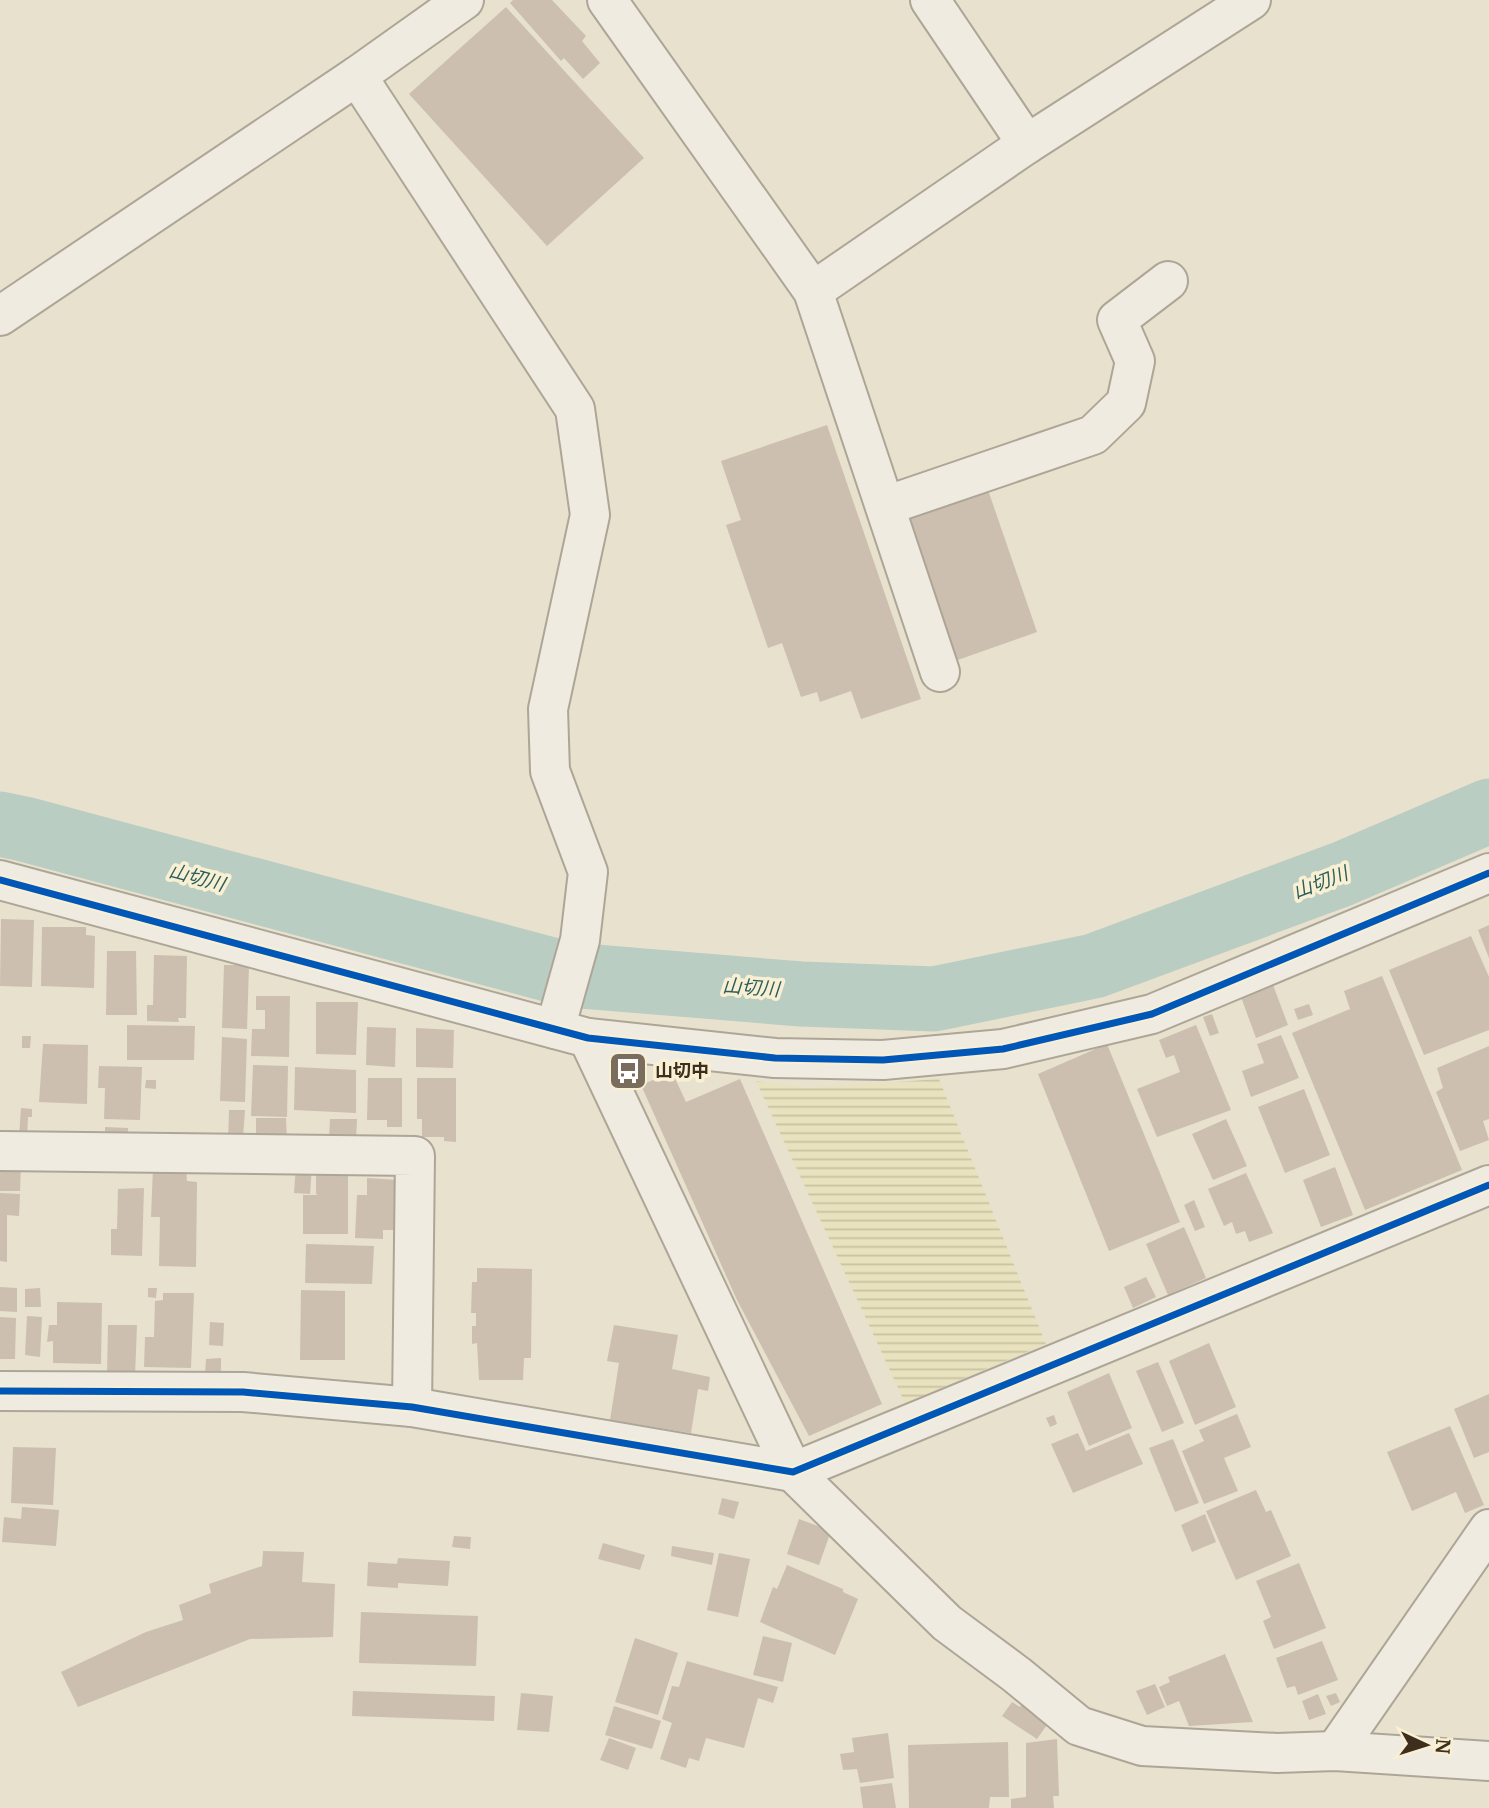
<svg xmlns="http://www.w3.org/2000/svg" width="1489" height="1808" font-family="Merriweather,'Noto Sans JP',serif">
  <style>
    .farmland { fill: url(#farmland-rules) }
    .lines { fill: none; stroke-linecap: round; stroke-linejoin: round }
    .river { stroke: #bacdc2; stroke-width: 65 }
    .building { fill: #ccbfaf }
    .street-casing { stroke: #ada697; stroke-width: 42 }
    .street { stroke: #efebe1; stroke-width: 38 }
    .cycleway-casing { stroke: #f9f0d4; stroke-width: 11 }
    .cycleway { stroke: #0057b8; stroke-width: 7 }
    .labels { text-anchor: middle; stroke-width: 7; stroke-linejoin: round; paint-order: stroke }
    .poi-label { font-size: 18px; font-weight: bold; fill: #3e2e1d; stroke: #f9f0d4; text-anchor: start }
    .water-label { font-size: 19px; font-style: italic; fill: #2b5f5d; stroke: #f9f0d4 }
  </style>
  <defs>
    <pattern id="farmland-rules" width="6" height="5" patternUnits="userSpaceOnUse" patternTransform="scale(1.75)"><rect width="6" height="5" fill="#e9e2be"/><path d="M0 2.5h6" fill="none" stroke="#c9c2a3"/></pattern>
  </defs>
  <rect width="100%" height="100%" fill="#e8e1ce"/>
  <!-- farmland -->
  <path class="farmland" d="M939 1079 1046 1344 905 1403 756 1081 808 1088Z"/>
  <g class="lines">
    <!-- river -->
    <path class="river" d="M0 824 24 829 570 975 801 994 934 999 1094 966 1342 874 1489 811"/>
  </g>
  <!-- building -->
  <g class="building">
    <path d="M513 0H552L586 36 582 41 600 63 583 79 564 58 561 61 510 3Z"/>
    <path d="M506 7 644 158 547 246 409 94Z"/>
    <path d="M827 425 921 699 861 719 851 691 820 702 817 692 801 697 782 643 768 648 726 525 741 520 721 461Z"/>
    <path d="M987 487 1037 632 955 661 905 516Z"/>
    <path d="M1 919 34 920 32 987 0 986Z"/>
    <path d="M1489 925V958L1478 930Z"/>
    <path d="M42 927H86V935L95 936 94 988 41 986Z"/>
    <path d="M1471 936 1489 977V1030L1424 1055 1389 970Z"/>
    <path d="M107 951H136L137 1015H106Z"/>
    <path d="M154 955 187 956 186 1018H178L179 1022 147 1021V1005H153Z"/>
    <path d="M224 965H249L247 1029 222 1028Z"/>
    <path d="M1382 976 1462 1170 1365 1210 1292 1033 1350 1009 1344 991Z"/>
    <path d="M1273 985 1288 1025 1256 1038 1241 997Z"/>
    <path d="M256 996H290L289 1057 251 1056 252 1029H265V1010H256Z"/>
    <path d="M316 1002H358L356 1055 316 1054Z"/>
    <path d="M1309 1004 1313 1015 1298 1020 1294 1009Z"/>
    <path d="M1212 1014 1219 1033 1210 1036 1203 1017Z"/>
    <path d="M127 1025 195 1026 194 1060H127Z"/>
    <path d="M1196 1025 1231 1110 1157 1137 1137 1089 1180 1072 1174 1055 1166 1058 1159 1040Z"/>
    <path d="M367 1027 396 1028 395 1067 366 1065Z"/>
    <path d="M416 1028 454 1030 453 1068 416 1067Z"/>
    <path d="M1281 1035 1299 1078 1251 1097 1242 1071 1264 1063 1257 1044Z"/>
    <path d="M22 1036H31L30 1048H22Z"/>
    <path d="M222 1037 247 1039 245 1102 220 1101Z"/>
    <path d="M43 1044 88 1045 87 1104 39 1102Z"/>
    <path d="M1107 1044 1180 1222 1109 1251 1038 1074Z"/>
    <path d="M1489 1046V1119L1483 1121 1489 1140 1460 1151 1436 1092 1443 1088 1437 1068Z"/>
    <path d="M253 1065 288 1066 287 1117 251 1116Z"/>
    <path d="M99 1066 142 1067 140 1120 104 1119 105 1088H98Z"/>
    <path d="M295 1067 356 1070V1113L294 1110Z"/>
    <path d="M672 1072 686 1102 740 1079 882 1404 809 1436 737 1300 641 1085Z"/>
    <path d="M368 1078H402V1127H387V1120H367Z"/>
    <path d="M417 1078H456V1142L444 1141V1137H422V1119H417Z"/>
    <path d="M146 1080H156V1089L145 1088Z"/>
    <path d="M1304 1089 1330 1155 1285 1173 1258 1107Z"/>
    <path d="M21 1108 32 1109V1117H28L27 1138 19 1137Z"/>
    <path d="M229 1110H245L243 1137 228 1142Z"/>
    <path d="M256 1118H286L287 1141H256Z"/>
    <path d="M330 1119H357L356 1140 329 1138Z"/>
    <path d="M1226 1119 1247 1166 1213 1180 1192 1134Z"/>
    <path d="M105 1127 128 1128V1136H105Z"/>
    <path d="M0 1164 21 1165 20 1191H0Z"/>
    <path d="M296 1165 312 1166 310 1194 294 1193Z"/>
    <path d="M153 1167 186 1168 187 1181 197 1182 196 1267 159 1266 160 1217H151Z"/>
    <path d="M1335 1167 1353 1215 1321 1227 1303 1180Z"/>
    <path d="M316 1171H348V1234H303V1195H318L316 1194Z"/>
    <path d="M1246 1173 1273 1233 1249 1242 1245 1231 1236 1234 1232 1222 1224 1226 1208 1189Z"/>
    <path d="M367 1178 399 1180 396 1230H383V1239L355 1238 357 1195H367Z"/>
    <path d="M144 1188 142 1256 111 1255V1229H117L118 1189Z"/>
    <path d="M0 1193 20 1194 19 1216 7 1215V1262L0 1261Z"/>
    <path d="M1194 1200 1205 1227 1195 1231 1184 1205Z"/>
    <path d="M1184 1227 1206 1278 1168 1295 1146 1244Z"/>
    <path d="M306 1244 374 1246 372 1284 305 1283Z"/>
    <path d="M477 1268 532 1269 531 1358H524L523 1380H479L477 1343 472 1344V1326H476V1313H471L472 1282H477Z"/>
    <path d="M1146 1277 1156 1297 1133 1308 1124 1287Z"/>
    <path d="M0 1287 17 1288V1312L0 1311Z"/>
    <path d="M40 1288 41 1307H25V1289Z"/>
    <path d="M148 1288H157L156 1298 148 1297Z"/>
    <path d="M301 1290 345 1291V1360H300Z"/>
    <path d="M163 1293H194L191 1368 144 1367 145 1337H154L155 1301 163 1300Z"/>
    <path d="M57 1302 102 1303 101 1364 53 1363V1341L47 1342 49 1325H57Z"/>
    <path d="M27 1316 42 1317 40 1357 25 1355Z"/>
    <path d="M0 1317 16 1318 15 1359H0Z"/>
    <path d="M210 1322 224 1323 223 1346 209 1345Z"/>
    <path d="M108 1325H137L135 1377 107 1376Z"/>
    <path d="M614 1325 678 1335 672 1369 710 1377 708 1391 698 1389 691 1433 610 1420 619 1363 607 1361Z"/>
    <path d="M1209 1343 1236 1407 1195 1425 1169 1361Z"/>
    <path d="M221 1358V1375L205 1374 206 1359Z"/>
    <path d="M1158 1362 1184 1423 1162 1432 1136 1371Z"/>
    <path d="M1109 1373 1132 1428 1089 1446 1067 1392Z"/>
    <path d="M1489 1394V1452L1474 1458 1454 1409Z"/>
    <path d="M1237 1414 1251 1447 1224 1458 1238 1491 1204 1504 1182 1451 1204 1441 1199 1430Z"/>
    <path d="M1054 1415 1057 1424 1050 1427 1046 1418Z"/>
    <path d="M1450 1426 1484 1505 1465 1513 1456 1492 1412 1511 1387 1452Z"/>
    <path d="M1078 1433 1086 1451 1129 1433 1143 1464 1073 1493 1051 1444Z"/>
    <path d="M1173 1439 1199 1503 1175 1512 1149 1448Z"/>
    <path d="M13 1447 56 1448 53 1505 11 1503Z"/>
    <path d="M1256 1490 1266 1512 1271 1510 1291 1556 1236 1580 1206 1511Z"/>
    <path d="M722 1498 739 1502 734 1519 718 1514Z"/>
    <path d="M22 1507 59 1510 56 1546 2 1542 4 1517 21 1519Z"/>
    <path d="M1205 1514 1216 1542 1192 1552 1181 1525Z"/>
    <path d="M799 1519 831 1531 819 1565 787 1554Z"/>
    <path d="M454 1536 471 1537 470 1549 452 1547Z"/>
    <path d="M603 1543 645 1555 640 1570 598 1559Z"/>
    <path d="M672 1546 714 1553 712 1565 671 1556Z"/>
    <path d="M263 1551 304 1552 302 1582 335 1584 333 1637 250 1639 78 1707 61 1672 146 1632 183 1620 179 1605 211 1593 209 1584 262 1566Z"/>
    <path d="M719 1553 750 1559 738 1617 707 1610Z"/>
    <path d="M398 1558 450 1561 448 1586 398 1583V1588L367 1586 368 1562 397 1564Z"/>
    <path d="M1299 1563 1326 1628 1274 1649 1263 1621 1271 1617 1256 1581Z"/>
    <path d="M787 1565 843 1589V1592L858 1599 835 1655 760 1622 773 1587 777 1589Z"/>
    <path d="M361 1612 478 1616 476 1666 359 1663Z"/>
    <path d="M763 1636 792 1643 783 1682 753 1675Z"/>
    <path d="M635 1638 678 1653 658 1715 615 1702Z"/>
    <path d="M1322 1641 1338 1680 1298 1695 1295 1686 1287 1688 1276 1658Z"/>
    <path d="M1225 1654 1253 1722 1189 1726 1179 1701 1167 1706 1159 1687 1170 1682 1168 1677Z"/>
    <path d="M687 1661 778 1687 773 1703 758 1698 744 1748 706 1738 699 1761 689 1758 686 1768 660 1759 672 1723 662 1719 672 1686 679 1687Z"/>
    <path d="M1155 1684 1165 1707 1147 1715 1136 1691Z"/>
    <path d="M353 1691 495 1696 494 1721 352 1716Z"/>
    <path d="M521 1693 553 1696 549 1732 517 1730Z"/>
    <path d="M1336 1693 1340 1702 1331 1706 1326 1696Z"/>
    <path d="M1318 1694 1326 1714 1309 1720 1302 1701Z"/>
    <path d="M1012 1702 1020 1707 1022 1703 1049 1722 1037 1739 1002 1716Z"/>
    <path d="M614 1706 661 1721 652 1749 605 1735Z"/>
    <path d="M888 1733 894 1778 860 1783 857 1769 843 1770 840 1754 854 1752 852 1738Z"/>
    <path d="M609 1738 636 1748 628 1770 600 1760Z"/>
    <path d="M1057 1739 1059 1796H1053L1054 1808H1011V1799L1026 1797V1743Z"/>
    <path d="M1008 1742 1009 1797H990L989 1808H909L908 1745Z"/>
    <path d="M892 1783 896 1808H863L860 1787Z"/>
  </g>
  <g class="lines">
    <defs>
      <g id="street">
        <path d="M464 0 357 76 575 409 590 515 548 709 550 771 588 872 580 940 555 1029"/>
        <path d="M607 0 813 291 940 672"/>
        <path d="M930 0 1027 144"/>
        <path d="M813 291 1027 144 1251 0"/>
        <path d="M0 316 357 76"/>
        <path d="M885 506 1093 435 1126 403 1135 361 1117 320 1168 281"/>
        <path d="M0 880 588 1038 775 1058 883 1060 1003 1049 1152 1014 1489 873"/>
        <path d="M588 1038 793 1472 947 1623 1017 1675 1079 1726 1142 1746 1277 1753 1335 1751 1489 1761"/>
        <path d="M0 1151 415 1156 412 1407"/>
        <path d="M0 1391 243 1392 412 1407 793 1472 1489 1185"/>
        <path d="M1335 1751 1489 1529"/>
      </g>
    </defs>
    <!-- street casing -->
    <use href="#street" class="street-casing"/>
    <!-- street -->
    <use href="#street" class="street"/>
    <defs>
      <g id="cycleway">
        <path d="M0 880 588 1038 775 1058 883 1060 1003 1049 1152 1014 1489 873"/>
        <path d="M0 1391 243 1392 412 1407 793 1472 1489 1185"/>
      </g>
    </defs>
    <!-- cycleway casing -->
    <use href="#cycleway" class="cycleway-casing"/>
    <!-- cycleway -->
    <use href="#cycleway" class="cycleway"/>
  </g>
  <!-- icons -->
  <defs>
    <symbol id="bus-square" viewBox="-11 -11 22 22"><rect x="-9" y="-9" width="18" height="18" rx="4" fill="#7a6d5b" stroke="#f9f0d4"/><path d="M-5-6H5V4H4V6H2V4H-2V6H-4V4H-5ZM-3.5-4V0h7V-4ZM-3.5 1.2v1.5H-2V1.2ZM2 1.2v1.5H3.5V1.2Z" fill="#fff"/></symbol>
  </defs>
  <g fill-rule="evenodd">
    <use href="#bus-square" x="606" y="1049" width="44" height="44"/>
  </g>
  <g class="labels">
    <!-- poi labels -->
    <g class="poi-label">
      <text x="655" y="1077">山切中</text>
    </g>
    <!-- water labels -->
    <g class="water-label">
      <text transform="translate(197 877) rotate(15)" y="7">山切川</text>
      <text transform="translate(1320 882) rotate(-21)" y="7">山切川</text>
      <text transform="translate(751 987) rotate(4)" y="7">山切川</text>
    </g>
  </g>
  <!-- north arrow -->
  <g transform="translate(1426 1745) rotate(94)" stroke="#f9f0d4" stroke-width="5" paint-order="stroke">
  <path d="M0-5L12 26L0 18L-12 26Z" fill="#3e2e1d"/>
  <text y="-10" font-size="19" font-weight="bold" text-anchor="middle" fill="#3e2e1d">N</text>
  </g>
</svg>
